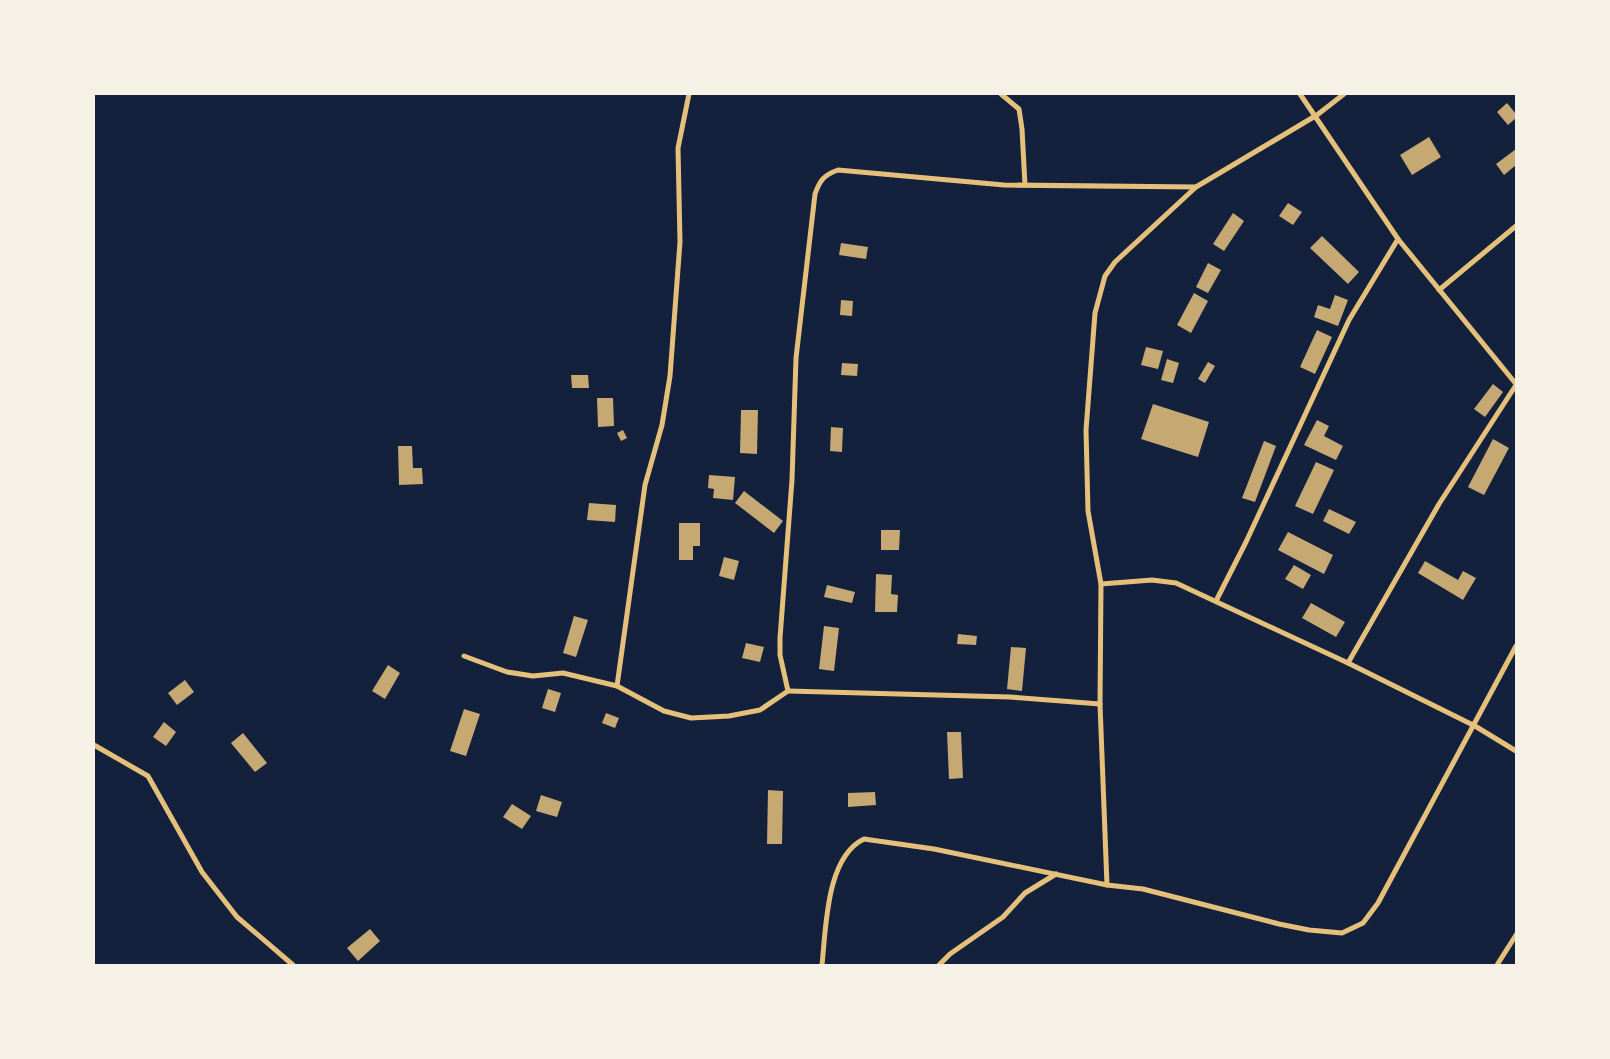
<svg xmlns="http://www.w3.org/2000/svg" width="1610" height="1059" font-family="Mulish,sans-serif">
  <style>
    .building { fill: #c6a872 }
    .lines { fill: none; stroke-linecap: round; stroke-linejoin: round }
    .minor { stroke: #e5c07b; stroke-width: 5 }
  </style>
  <rect width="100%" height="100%" fill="#14213d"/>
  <!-- building -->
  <g class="building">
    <path d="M1507 103 1516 114V118L1508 125 1497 112Z"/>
    <path d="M1429 137 1441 157 1412 175 1400 155Z"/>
    <path d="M1516 149V165L1504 175 1496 164Z"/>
    <path d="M1288 203 1302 212 1293 225 1279 216Z"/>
    <path d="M1233 213 1244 221 1224 251 1213 244Z"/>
    <path d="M1322 236 1359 272 1348 284 1310 248Z"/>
    <path d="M841 243 868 247 866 259 839 255Z"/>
    <path d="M1208 263 1221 270 1208 293 1196 287Z"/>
    <path d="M1194 293 1208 301 1191 333 1177 325Z"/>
    <path d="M1335 295 1348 300 1338 326 1314 317 1318 305 1330 309Z"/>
    <path d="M841 300 853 301 852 316 840 315Z"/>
    <path d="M1317 330 1332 337 1315 374 1300 367Z"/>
    <path d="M1146 347 1163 351 1158 369 1141 365Z"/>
    <path d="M1167 359 1179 363 1173 383 1161 380Z"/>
    <path d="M1208 362 1215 366 1205 383 1198 379Z"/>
    <path d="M842 363 858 364 857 376 841 375Z"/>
    <path d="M571 375H588L589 388H572Z"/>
    <path d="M1493 384 1503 392 1485 417 1474 409Z"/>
    <path d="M597 398H613L614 426 598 427Z"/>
    <path d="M1153 404 1209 422 1198 457 1141 439Z"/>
    <path d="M741 410H758L757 454 740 453Z"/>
    <path d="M1317 420 1329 426 1324 436 1343 446 1336 460 1304 445Z"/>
    <path d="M831 427 843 428 842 452 830 451Z"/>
    <path d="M623 430 627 438 621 441 617 433Z"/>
    <path d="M1493 439 1509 448 1484 495 1468 487Z"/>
    <path d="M1264 441 1276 446 1255 502 1242 498Z"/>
    <path d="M398 446H412L413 468H422L423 484 399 485Z"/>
    <path d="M1316 462 1334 470 1313 514 1295 506Z"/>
    <path d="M709 475 735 477 733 500 713 498 714 489 708 488Z"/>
    <path d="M744 491 783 521 774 533 735 503Z"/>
    <path d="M589 503 616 505 615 522 587 520Z"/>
    <path d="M1329 509 1356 522 1349 534 1323 521Z"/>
    <path d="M679 523H700V546H693V560H679Z"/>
    <path d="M881 530H900L899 550H881Z"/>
    <path d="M1288 532 1333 555 1324 574 1278 550Z"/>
    <path d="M724 557 739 561 734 580 719 576Z"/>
    <path d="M1425 561 1458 580 1463 571 1476 578 1463 600 1418 573Z"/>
    <path d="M1294 565 1311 575 1303 589 1285 579Z"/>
    <path d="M876 574 892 575 891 594 898 595 897 612H875Z"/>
    <path d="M827 585 855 592 852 603 824 597Z"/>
    <path d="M1311 603 1345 622 1336 637 1302 618Z"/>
    <path d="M574 616 588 620 576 657 563 653Z"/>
    <path d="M824 626 839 628 834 671 819 669Z"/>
    <path d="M958 634 977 636 976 645 957 644Z"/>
    <path d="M746 643 764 647 760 662 742 658Z"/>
    <path d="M1011 647 1026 648 1022 691 1007 689Z"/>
    <path d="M388 665 400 673 385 699 372 691Z"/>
    <path d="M185 680 194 692 177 705 168 693Z"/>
    <path d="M548 689 561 693 555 712 542 708Z"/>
    <path d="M464 709 480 714 466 756 450 751Z"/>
    <path d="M606 713 619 718 615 728 602 723Z"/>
    <path d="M164 722 176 732 166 746 153 737Z"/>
    <path d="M947 732H961L963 778 949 779Z"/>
    <path d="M243 733 267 763 255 772 231 743Z"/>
    <path d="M768 790 783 791 782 844H767Z"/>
    <path d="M875 792 876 805 848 807V793Z"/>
    <path d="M541 795 562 802 557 817 536 811Z"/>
    <path d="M512 804 531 816 522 829 503 817Z"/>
    <path d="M370 929 380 941 358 961 347 948Z"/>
  </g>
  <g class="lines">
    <!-- minor -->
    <g class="minor">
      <path d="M1001 94 1019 109 1022 129 1025 185"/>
      <path d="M1300 94 1398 239 1516 384"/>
      <path d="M1439 290 1516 226"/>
      <path d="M1101 584 1152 580 1176 583 1348 663 1439 504 1516 385"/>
      <path d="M1216 601 1246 542 1349 320 1398 239"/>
      <path d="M464 656 507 672 533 676 563 673 617 686 664 711 691 718 729 716 760 710 788 691 780 655V638L792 480 796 358 815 194C820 180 824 175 838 170L1004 185 1196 187"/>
      <path d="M1348 663 1475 726 1516 751"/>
      <path d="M617 686 645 485 662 425 670 376 680 242 678 148 689 94"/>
      <path d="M788 691 1010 697 1100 704"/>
      <path d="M94 745 148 776 202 872 237 917 293 965"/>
      <path d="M1107 885 1100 704 1101 584 1088 511 1086 430 1095 313 1105 276 1115 262 1196 187 1317 115 1344 94"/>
      <path d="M822 965C826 928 826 857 864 839L934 849 1107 885 1143 889 1279 924 1309 930 1342 933 1363 923 1378 903 1516 646"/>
      <path d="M939 965 950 954 1003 917 1025 893 1056 874"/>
      <path d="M1497 965 1516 935"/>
    </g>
  </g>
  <!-- border -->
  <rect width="1610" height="1059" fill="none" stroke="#f6f1e7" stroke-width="190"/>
</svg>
